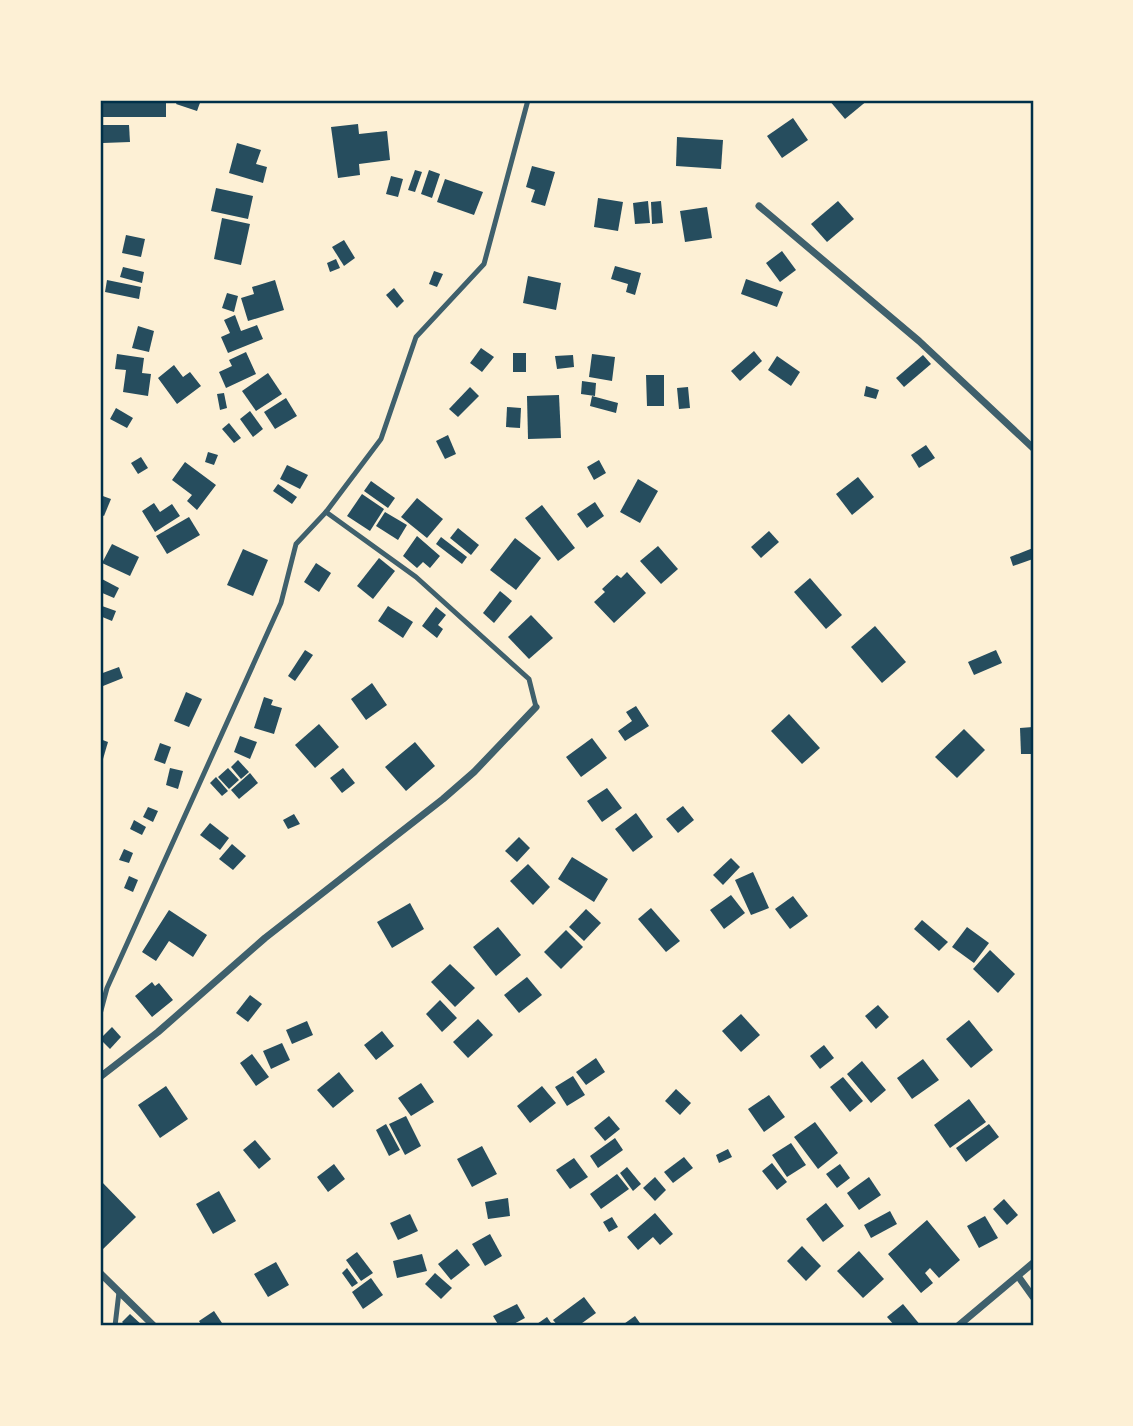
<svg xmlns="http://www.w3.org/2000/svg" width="1133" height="1426" font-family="Overpass,sans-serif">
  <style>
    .building { fill: #264d5e }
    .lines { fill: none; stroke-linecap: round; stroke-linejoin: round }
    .service { stroke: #3f606c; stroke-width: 5 }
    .minor { stroke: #3f606c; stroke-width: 7 }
    .neatline { fill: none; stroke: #003049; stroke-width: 2.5 }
  </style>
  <rect width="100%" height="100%" fill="#fdf0d5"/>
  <!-- building -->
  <g class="building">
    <path d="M102 100H166V117H101Z"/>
    <path d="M178 100H201L197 111 176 104Z"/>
    <path d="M829 100H868L845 119Z"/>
    <path d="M793 118 808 140 782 158 767 136Z"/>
    <path d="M358 124 359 134 387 131 390 160 359 164 360 175 338 178 331 127Z"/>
    <path d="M103 125H129L130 142 103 143Z"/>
    <path d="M677 137 723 140 721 169 676 166Z"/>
    <path d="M237 143 261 150 256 164 267 167 263 183 229 173Z"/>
    <path d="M532 166 555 172 545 206 531 202 535 190 526 187Z"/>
    <path d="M415 170 422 172 415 192 408 190Z"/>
    <path d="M429 170 440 174 432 198 421 194Z"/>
    <path d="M391 176 403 179 398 197 386 194Z"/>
    <path d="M445 179 483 192 474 215 437 202Z"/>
    <path d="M216 188 253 196 248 219 211 211Z"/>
    <path d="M598 198 623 202 618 231 594 227Z"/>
    <path d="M648 201 650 223 635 224 633 203Z"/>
    <path d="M661 201 663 223 652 224 651 202Z"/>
    <path d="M838 201 854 219 827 242 811 224Z"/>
    <path d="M707 207 712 238 685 242 680 211Z"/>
    <path d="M222 218 250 224 241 265 214 259Z"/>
    <path d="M126 235 145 239 141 257 122 253Z"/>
    <path d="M344 240 355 258 344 266 332 247Z"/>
    <path d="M782 251 796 270 780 282 766 263Z"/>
    <path d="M336 259 340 268 330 272 327 263Z"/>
    <path d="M615 266 641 273 635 295 626 292 628 284 611 279Z"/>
    <path d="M123 267 144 272 142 283 120 277Z"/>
    <path d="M434 271 443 274 437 287 429 284Z"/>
    <path d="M528 276 561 283 556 310 523 303Z"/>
    <path d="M746 279 783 292 777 307 741 294Z"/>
    <path d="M107 280 141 287 139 299 105 292Z"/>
    <path d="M275 280 284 310 248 321 241 298 254 294 252 287Z"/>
    <path d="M394 288 404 301 397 308 386 295Z"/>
    <path d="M227 293 238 296 234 312 222 308Z"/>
    <path d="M235 315 241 331 257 325 263 339 228 353 221 337 230 333 224 320Z"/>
    <path d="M138 326 154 331 149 352 132 348Z"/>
    <path d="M481 348 494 357 482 372 470 363Z"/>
    <path d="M754 351 762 361 740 381 731 371Z"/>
    <path d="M246 352 256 374 226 388 219 372 232 366 229 360Z"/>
    <rect x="513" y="353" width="13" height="19"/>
    <path d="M117 354 144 358 142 373 151 374 148 396 123 392 126 370 115 369Z"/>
    <path d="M592 354 615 357 612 381 589 377Z"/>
    <path d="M573 355 574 367 557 369 555 356Z"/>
    <path d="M923 355 931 364 904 387 896 378Z"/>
    <path d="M777 356 800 372 791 386 768 370Z"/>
    <path d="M174 365 183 377 190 372 201 386 177 404 158 378Z"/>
    <path d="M268 373 282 394 256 411 242 391Z"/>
    <path d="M646 375H664V406H647Z"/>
    <path d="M582 381 596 383 595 396 581 394Z"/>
    <path d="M866 386 879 390 876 399 864 396Z"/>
    <path d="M470 387 479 396 458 417 449 409Z"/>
    <path d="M688 387 690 408 679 409 677 388Z"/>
    <path d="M224 393 227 408 220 410 217 394Z"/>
    <path d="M559 395 561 438 528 439 527 396Z"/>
    <path d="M592 396 618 403 616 413 590 406Z"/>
    <path d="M286 398 297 416 275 429 264 412Z"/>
    <path d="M507 407 521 408 520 428 506 427Z"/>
    <path d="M116 408 133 418 127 428 110 419Z"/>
    <path d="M250 411 263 429 253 437 240 419Z"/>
    <path d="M229 423 241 438 234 443 222 429Z"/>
    <path d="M448 435 456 454 445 459 436 441Z"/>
    <path d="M926 445 935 458 919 468 911 455Z"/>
    <path d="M208 452 218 455 214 465 205 462Z"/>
    <path d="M141 457 148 468 138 474 131 463Z"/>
    <path d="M599 460 606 473 594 480 587 467Z"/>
    <path d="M185 462 216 485 197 510 187 501 192 495 172 480Z"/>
    <path d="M287 465 308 475 300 489 280 479Z"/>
    <path d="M858 477 874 497 852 515 836 494Z"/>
    <path d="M638 479 658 491 640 523 620 512Z"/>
    <path d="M371 481 395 498 388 508 364 491Z"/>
    <path d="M278 484 297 497 292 504 273 491Z"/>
    <path d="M362 494 384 509 370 531 347 516Z"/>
    <path d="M100 495 111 499 104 516 100 514Z"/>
    <path d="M417 498 443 519 427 538 401 517Z"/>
    <path d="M595 502 604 516 587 528 577 514Z"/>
    <path d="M154 503 160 512 172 504 180 516 155 532 142 511Z"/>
    <path d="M542 505 575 548 558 561 525 518Z"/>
    <path d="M385 512 407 525 398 540 376 526Z"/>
    <path d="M189 517 200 535 167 554 156 536Z"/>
    <path d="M458 528 479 545 471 555 450 538Z"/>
    <path d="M769 531 779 542 761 558 751 547Z"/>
    <path d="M417 536 440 556 430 568 423 562 417 568 403 556Z"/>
    <path d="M441 537 467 557 462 564 436 544Z"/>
    <path d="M515 538 541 558 516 590 490 570Z"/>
    <path d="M112 544 139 557 130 576 102 563Z"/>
    <path d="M658 546 678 569 661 584 640 561Z"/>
    <path d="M1033 548V559L1013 566 1010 557Z"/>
    <path d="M243 549 268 560 253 596 227 585Z"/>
    <path d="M379 558 395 571 373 599 357 586Z"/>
    <path d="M316 563 331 573 319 592 304 582Z"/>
    <path d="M627 572 646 593 614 623 594 602 605 592 602 589 617 575 621 578Z"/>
    <path d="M100 578 119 588 114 598 100 592Z"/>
    <path d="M810 578 842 615 826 629 794 592Z"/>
    <path d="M500 591 512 601 494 623 483 613Z"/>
    <path d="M102 606 116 611 112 621 100 616Z"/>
    <path d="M388 606 413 622 403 638 378 621Z"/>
    <path d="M436 607 446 615 438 625 443 629 437 638 422 626Z"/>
    <path d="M531 615 553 638 529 659 508 637Z"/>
    <path d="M875 626 906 662 882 683 851 647Z"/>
    <path d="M305 650 313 655 295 681 288 676Z"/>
    <path d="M996 650 1002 663 974 675 968 662Z"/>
    <path d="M119 667 123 678 103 686 100 674Z"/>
    <path d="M372 683 387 705 366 720 351 699Z"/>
    <path d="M186 692 202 699 189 727 174 721Z"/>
    <path d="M264 697 273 700 271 705 282 708 274 734 254 728Z"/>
    <path d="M636 706 649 726 625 741 618 731 632 721 626 712Z"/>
    <path d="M789 714 820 748 802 764 771 731Z"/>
    <path d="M319 724 339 747 315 768 295 745Z"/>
    <path d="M1033 727V754H1021L1020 728Z"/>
    <path d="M964 729 985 750 957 778 935 757Z"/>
    <path d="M240 736 257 742 250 759 234 752Z"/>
    <path d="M592 738 607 758 581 777 566 757Z"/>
    <path d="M100 739 108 742 103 759 100 758Z"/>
    <path d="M415 742 435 766 406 791 385 767Z"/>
    <path d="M160 743 171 747 165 764 154 760Z"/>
    <path d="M238 760 249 772 241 779 231 767Z"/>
    <path d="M170 768 183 771 178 789 166 785Z"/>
    <path d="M228 768 239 780 229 789 218 777Z"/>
    <path d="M343 768 355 783 342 793 330 778Z"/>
    <path d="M250 773 258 783 239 799 231 790Z"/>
    <path d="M216 777 228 791 222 796 210 783Z"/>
    <path d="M607 788 622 808 602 822 587 801Z"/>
    <path d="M683 806 694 820 678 833 666 819Z"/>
    <path d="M148 807 158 811 153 822 143 817Z"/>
    <path d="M636 813 653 837 633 852 615 829Z"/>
    <path d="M294 814 300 824 288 829 283 820Z"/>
    <path d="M134 820 146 827 142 835 130 829Z"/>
    <path d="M210 823 229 838 220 850 200 835Z"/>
    <path d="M519 837 530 848 517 862 505 851Z"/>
    <path d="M232 844 246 856 233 870 219 859Z"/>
    <path d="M124 849 133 853 129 863 119 860Z"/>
    <path d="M572 857 608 879 594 902 558 879Z"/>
    <path d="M731 858 740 867 723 885 713 875Z"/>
    <path d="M528 864 550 887 533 905 510 881Z"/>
    <path d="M753 872 769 908 751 915 735 880Z"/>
    <path d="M129 876 138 880 133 892 124 888Z"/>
    <path d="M731 895 745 913 724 929 710 910Z"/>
    <path d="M793 896 808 916 790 929 775 909Z"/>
    <path d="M410 903 424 929 392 948 377 922Z"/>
    <path d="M651 908 680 941 666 952 638 919Z"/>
    <path d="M586 909 601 923 584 941 569 927Z"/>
    <path d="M169 910 207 935 193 957 169 941 156 961 142 952Z"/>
    <path d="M922 920 948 942 939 951 914 929Z"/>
    <path d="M498 927 521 955 496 976 473 947Z"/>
    <path d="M967 927 989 943 974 963 952 947Z"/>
    <path d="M566 930 583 947 561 969 544 952Z"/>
    <path d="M990 950 1015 974 998 993 973 969Z"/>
    <path d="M450 964 475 988 455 1007 431 982Z"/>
    <path d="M527 977 542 995 519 1013 504 995Z"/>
    <path d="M152 982 155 986 159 983 173 1000 152 1017 135 996Z"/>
    <path d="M250 995 262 1004 248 1022 236 1013Z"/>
    <path d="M440 1000 457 1018 442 1032 426 1014Z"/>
    <path d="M878 1005 889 1017 876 1029 865 1016Z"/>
    <path d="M741 1014 760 1035 741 1052 722 1031Z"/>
    <path d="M478 1019 493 1035 468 1058 453 1042Z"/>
    <path d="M969 1020 993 1050 971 1068 946 1039Z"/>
    <path d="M307 1021 313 1035 292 1044 286 1030Z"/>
    <path d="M112 1027 121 1037 110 1049 100 1039Z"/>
    <path d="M382 1031 394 1046 376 1060 364 1045Z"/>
    <path d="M282 1043 290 1060 271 1069 263 1051Z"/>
    <path d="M824 1045 834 1058 820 1069 810 1056Z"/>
    <path d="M252 1054 269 1077 256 1086 240 1063Z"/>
    <path d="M596 1058 605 1072 586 1085 576 1072Z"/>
    <path d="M923 1059 939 1080 912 1099 897 1078Z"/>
    <path d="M862 1061 886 1090 871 1103 847 1074Z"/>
    <path d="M339 1072 354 1091 333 1108 317 1090Z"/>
    <path d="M573 1076 585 1095 567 1106 555 1087Z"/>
    <path d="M843 1077 863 1101 850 1112 830 1087Z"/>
    <path d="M421 1083 434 1102 411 1116 398 1098Z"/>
    <path d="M166 1086 188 1119 160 1138 138 1105Z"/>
    <path d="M542 1086 556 1103 530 1123 517 1106Z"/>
    <path d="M676 1089 691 1103 680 1115 665 1101Z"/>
    <path d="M769 1095 785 1117 764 1132 748 1109Z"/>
    <path d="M969 1099 986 1122 950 1148 934 1125Z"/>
    <path d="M406 1116 421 1146 405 1155 389 1124Z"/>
    <path d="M609 1116 620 1129 605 1141 594 1128Z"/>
    <path d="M815 1122 838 1153 818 1169 794 1137Z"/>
    <path d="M386 1124 400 1150 389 1156 376 1130Z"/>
    <path d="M989 1124 999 1137 966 1162 956 1148Z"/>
    <path d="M615 1138 623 1150 598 1168 590 1156Z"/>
    <path d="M255 1140 271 1159 259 1169 243 1150Z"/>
    <path d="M791 1143 806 1165 787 1177 772 1155Z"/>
    <path d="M482 1146 497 1174 472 1187 457 1159Z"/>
    <path d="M728 1149 732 1157 719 1163 716 1155Z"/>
    <path d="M684 1157 693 1168 673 1183 664 1172Z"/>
    <path d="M574 1158 588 1177 570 1189 556 1170Z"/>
    <path d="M772 1163 787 1182 777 1190 762 1171Z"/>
    <path d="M334 1164 345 1179 328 1192 317 1177Z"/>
    <path d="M840 1164 850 1178 837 1188 826 1174Z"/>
    <path d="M627 1167 641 1184 633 1191 620 1173Z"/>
    <path d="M617 1174 629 1189 601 1209 590 1194Z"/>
    <path d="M655 1177 666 1190 655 1201 643 1188Z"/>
    <path d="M869 1177 881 1195 859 1210 847 1193Z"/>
    <path d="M100 1180 136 1217 100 1252Z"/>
    <path d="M219 1191 236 1221 213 1234 196 1204Z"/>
    <path d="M508 1198 510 1216 488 1219 485 1202Z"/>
    <path d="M1004 1199 1018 1215 1007 1225 993 1209Z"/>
    <path d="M826 1203 844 1226 823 1242 806 1219Z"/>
    <path d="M890 1211 897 1224 871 1238 864 1225Z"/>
    <path d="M655 1213 673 1234 660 1245 653 1237 638 1250 627 1237Z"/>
    <path d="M410 1214 418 1231 398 1240 390 1223Z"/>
    <path d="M985 1216 998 1238 979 1248 967 1226Z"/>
    <path d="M612 1217 618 1227 609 1232 603 1222Z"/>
    <path d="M927 1220 960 1260 939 1278 930 1268 925 1273 933 1283 921 1293 888 1254Z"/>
    <path d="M490 1234 502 1256 485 1266 472 1244Z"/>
    <path d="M802 1246 821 1266 806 1281 787 1261Z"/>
    <path d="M457 1249 470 1265 451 1280 438 1264Z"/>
    <path d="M859 1251 884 1279 863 1298 837 1271Z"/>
    <path d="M357 1252 373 1273 361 1281 346 1260Z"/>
    <path d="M422 1254 427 1271 397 1278 393 1261Z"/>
    <path d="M276 1262 289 1285 268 1297 254 1274Z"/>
    <path d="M347 1268 358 1283 352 1287 342 1273Z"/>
    <path d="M435 1273 452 1288 441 1299 425 1284Z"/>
    <path d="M371 1278 383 1295 363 1309 352 1292Z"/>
    <path d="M584 1297 596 1313 578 1326H558L553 1320Z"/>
    <path d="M517 1304 525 1318 510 1326H499L493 1316Z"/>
    <path d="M903 1304 921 1326H895L887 1317Z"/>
    <path d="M214 1311 224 1326H202L199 1321Z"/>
    <path d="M130 1314 143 1326H126L122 1322Z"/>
    <path d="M635 1316 642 1326H621Z"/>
    <path d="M547 1317 553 1326H534Z"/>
  </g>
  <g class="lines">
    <!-- service -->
    <g class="service">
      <path d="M326 512 416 577 529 679 536 707"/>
      <path d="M100 1014 107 988 281 603 296 544 326 512 381 439 416 337 484 264 528 100"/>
      <path d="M115 1326 119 1292"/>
    </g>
    <!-- minor -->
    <g class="minor">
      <path d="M759 206 919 341 1033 448"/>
      <path d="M100 1077 158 1032 265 938 443 799 474 772 536 707"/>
      <path d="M100 1273 154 1326"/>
      <path d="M1018 1276 1033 1297"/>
      <path d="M958 1326 1033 1263"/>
    </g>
  </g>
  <!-- border -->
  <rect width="1133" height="1426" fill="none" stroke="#fdf0d5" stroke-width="203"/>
  <rect x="102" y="102" width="930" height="1222" class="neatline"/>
</svg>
